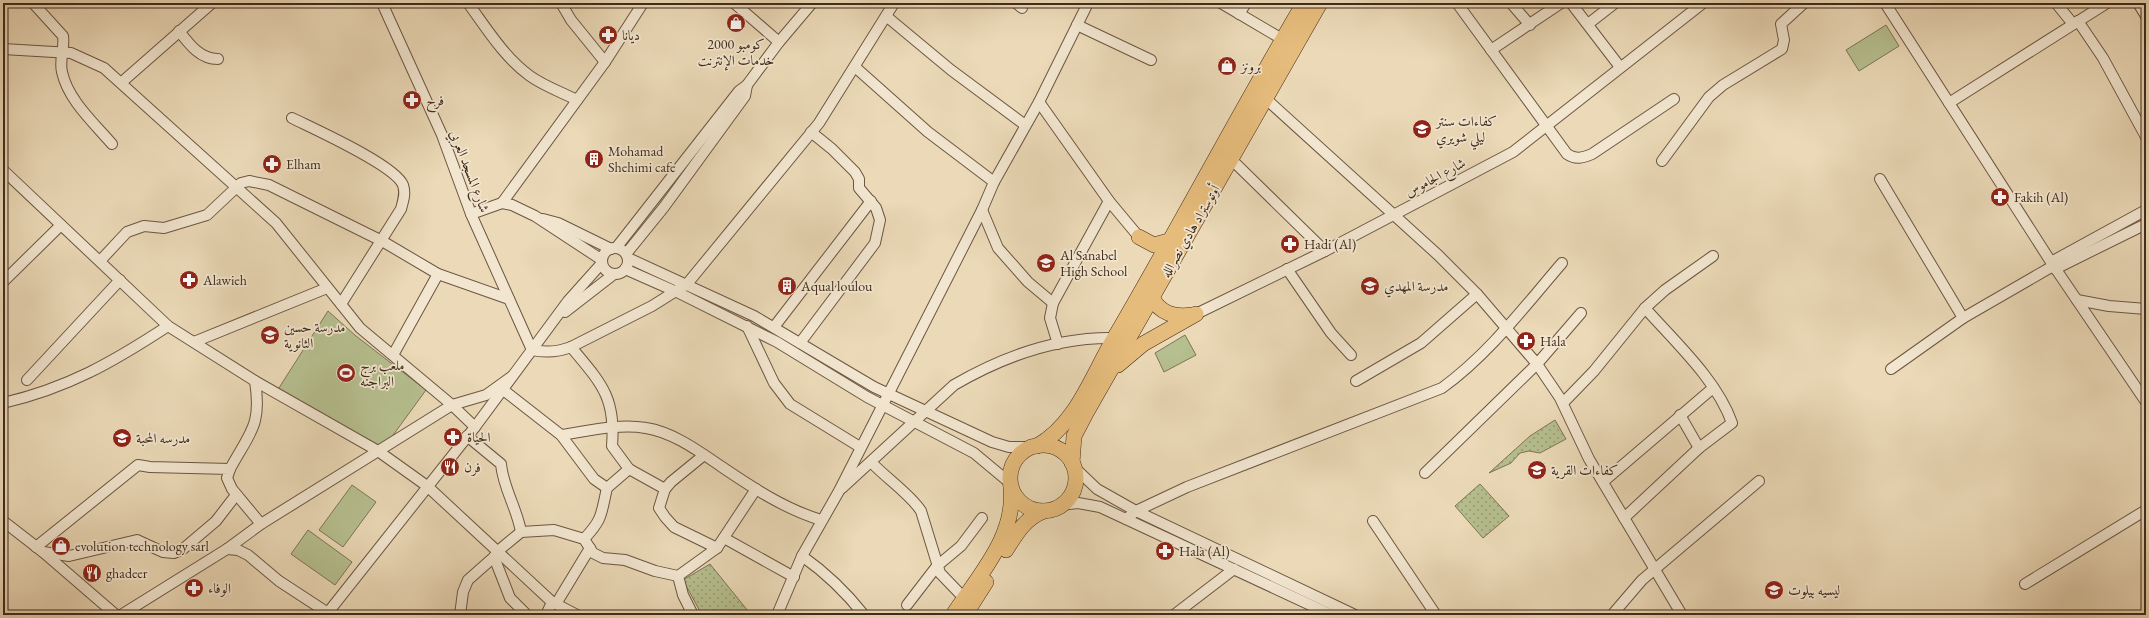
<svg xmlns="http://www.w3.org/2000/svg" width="2149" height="618" font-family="'EB Garamond',Amiri,serif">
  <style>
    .park { fill: url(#park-dots); stroke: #7c7555 }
    .pitch { fill: #b6bf8f; stroke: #7c7555 }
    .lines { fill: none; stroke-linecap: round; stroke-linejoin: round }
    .minor-casing { stroke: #6c5642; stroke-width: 12 }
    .highway-casing { stroke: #412b1b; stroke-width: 16 }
    .minor { stroke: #f2e6d0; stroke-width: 10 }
    .highway { stroke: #e6bc7c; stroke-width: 15 }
    .labels { text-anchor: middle; stroke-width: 3.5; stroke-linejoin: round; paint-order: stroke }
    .poi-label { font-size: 14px; fill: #412b1b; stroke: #f2e6d0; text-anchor: start }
    .street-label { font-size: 14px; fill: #412b1b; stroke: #f2e6d0 }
  </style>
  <defs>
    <pattern id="park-dots" width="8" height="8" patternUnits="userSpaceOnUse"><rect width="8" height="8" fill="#b6bf8f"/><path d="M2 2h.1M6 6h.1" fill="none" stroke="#969b74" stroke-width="1.8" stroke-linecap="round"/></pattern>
  </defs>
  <rect width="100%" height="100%" fill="#ebd9b7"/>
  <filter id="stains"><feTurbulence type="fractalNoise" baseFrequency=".005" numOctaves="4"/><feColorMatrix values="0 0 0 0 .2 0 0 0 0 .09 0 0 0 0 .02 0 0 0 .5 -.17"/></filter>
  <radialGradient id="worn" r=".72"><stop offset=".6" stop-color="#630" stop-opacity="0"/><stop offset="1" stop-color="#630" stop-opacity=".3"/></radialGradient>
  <!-- park -->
  <g class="park">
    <path d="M1555 420 1566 439 1540 453 1529 451 1520 453 1511 463 1489 473 1530 436Z"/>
    <path d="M1480 484 1509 516 1483 538 1455 506Z"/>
    <path d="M710 564 748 611 743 615H702L683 580Z"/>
  </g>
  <!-- pitch -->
  <g class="pitch">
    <path d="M1886 25 1899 46 1859 71 1846 50Z"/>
    <path d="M328 311 356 336 426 390 383 449 277 391Z"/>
    <path d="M1185 335 1196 355 1164 372 1155 353Z"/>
    <path d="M352 485 376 502 343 547 319 530Z"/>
    <path d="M308 530 352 562 335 585 291 554Z"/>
  </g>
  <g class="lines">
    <defs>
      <g id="minor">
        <path d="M33 3 63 36C65 48 59 59 62 72 68 100 94 123 112 144"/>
        <path d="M382 3 442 135 471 214 532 350C546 353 558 352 571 347L652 306 687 284 819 123 894 3"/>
        <path d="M468 3C487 29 504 57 530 76 544 86 561 92 577 100"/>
        <path d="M561 3 571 20 605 62"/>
        <path d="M734 3 779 42"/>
        <path d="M1016 3 1022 8"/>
        <path d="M1221 3 1282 39"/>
        <path d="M1457 3 1567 154C1576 160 1582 158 1592 154L1674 99"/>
        <path d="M1511 3 1530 25"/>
        <path d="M1571 3 1620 67"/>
        <path d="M1885 3 2051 262 2146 402"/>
        <path d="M2056 3 2073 24"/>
        <path d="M2138 3 2146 16"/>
        <path d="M1239 14 1246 3"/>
        <path d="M886 16 951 70 1025 125"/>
        <path d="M2078 21 2103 58 2146 137"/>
        <path d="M1588 24 1615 3"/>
        <path d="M1077 25 1151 60"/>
        <path d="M179 31C189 44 200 59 218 59"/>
        <path d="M3 49 71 53 104 68 276 223 360 328 452 405 475 427"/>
        <path d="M1491 50 1561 3"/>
        <path d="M855 67 928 132 994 182"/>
        <path d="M122 82 212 3"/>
        <path d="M1265 98 1438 255 1477 294 1537 364 1560 398 1589 459 1682 615"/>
        <path d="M1039 102 1109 201 1139 237"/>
        <path d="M1949 103 2107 3"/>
        <path d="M292 118C314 129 395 165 403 185 406 194 403 201 401 209L341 304"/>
        <path d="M1231 159 1325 251"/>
        <path d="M1662 161 1709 97 1723 85 1782 49 1784 40 1781 24 1804 3"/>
        <path d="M3 170 168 326 255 381 378 451 427 486 552 602 577 615"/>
        <path d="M1880 179 1963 318"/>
        <path d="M502 203 605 62 643 3"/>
        <path d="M982 210 998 248 1028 282 1053 303"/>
        <path d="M471 214 502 203 512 205 535 216 602 260"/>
        <path d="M543 219 558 223 611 249"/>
        <circle cx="615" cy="261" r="13"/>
        <path d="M616 248 739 91 747 85 779 42 812 3"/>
        <path d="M626 254 664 207 745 96 747 85"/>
        <path d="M628 258 754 316 874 387 992 442 1009 447H1031"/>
        <path d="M100 261 127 232 144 226 164 228 207 215 241 183 249 181 269 185 382 241 438 274 509 299"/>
        <path d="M2051 262 2146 210"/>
        <path d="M625 269 677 292 777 342 867 397 974 453 1010 483"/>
        <path d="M1287 269 1331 333 1351 355"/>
        <path d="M2055 269 2146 224"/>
        <path d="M3 282 61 225"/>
        <path d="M2077 300 2109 306 2146 309"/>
        <path d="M565 312 614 274"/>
        <path d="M1196 314 1325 251 1513 152 1703 3"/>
        <path d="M747 326 774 383 790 404 860 447"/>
        <path d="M774 327 871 201"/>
        <path d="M194 342 327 288"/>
        <path d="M800 343 875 243 880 220 876 208 859 188V179L855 172 832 149 811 132"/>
        <path d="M1058 344 1050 318 1053 303 1109 201"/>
        <path d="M571 347C601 383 616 397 612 446L629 469"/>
        <path d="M393 355 438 274"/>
        <path d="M1891 369 1963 318 2053 266"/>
        <path d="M27 380 120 280"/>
        <path d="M1356 381 1421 343 1477 294"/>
        <path d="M502 389 561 435 594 479 607 488"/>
        <path d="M3 403C68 388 113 362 168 326"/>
        <path d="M1563 403 1594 371 1645 308 1665 290 1713 256"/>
        <path d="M1680 415 1699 448"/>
        <path d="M561 435C588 431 619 423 646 428 673 432 700 452 722 467 753 488 785 509 821 520"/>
        <path d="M467 436 501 464C503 488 517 508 521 532"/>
        <path d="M871 462C886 478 911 495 921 511L940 573 964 598"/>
        <path d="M1075 468 1097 489 1136 511 1355 615"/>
        <path d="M230 469C250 432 262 426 255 381"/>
        <path d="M1425 473 1537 364 1581 313"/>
        <path d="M1603 482 1713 388"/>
        <path d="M842 488 954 385C1002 357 1058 337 1114 338"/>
        <path d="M665 489 671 482 704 455"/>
        <path d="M1061 505 1078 503 1100 507 1332 615"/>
        <path d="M1624 518 1699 448 1732 423C1717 380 1675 342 1645 308"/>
        <path d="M1126 519 1136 511 1187 487 1442 388C1489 354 1525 306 1562 263"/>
        <path d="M3 521 43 552 116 615"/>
        <path d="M1373 521 1436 615"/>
        <path d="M724 538 794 577"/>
        <path d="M584 539C603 519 601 514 607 488L629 469 665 489 659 508 665 517 674 527 717 548"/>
        <path d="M36 547 138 465 150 467 230 469 227 478 232 489 261 524"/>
        <path d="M227 549 238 550 248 555 279 581 331 615"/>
        <path d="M43 552 69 556 137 540 163 552 174 553 183 549 216 521 236 495"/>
        <path d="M802 556C826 573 845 591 864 615"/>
        <path d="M678 576 683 595 693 615"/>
        <path d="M2025 584 2146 510"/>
        <path d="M556 604 590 548"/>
        <path d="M907 605 937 566 961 546 982 518"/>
        <path d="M121 615 227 549 261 524 452 405 486 395 511 377"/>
        <path d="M326 615 475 427 568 301 602 263"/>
        <path d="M460 615 463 592 468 580 494 557"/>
        <path d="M527 615 510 598 494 557 498 551 521 532 554 530 584 539 593 553 603 558 625 560 655 571 678 576 717 548 756 489"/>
        <path d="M546 615 552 602"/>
        <path d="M777 615 802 556 839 491 982 210 994 182 1039 102 1088 3"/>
        <path d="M1174 615 1234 569"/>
        <path d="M1612 615 1642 580 1759 481"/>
      </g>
      <g id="highway">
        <path d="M1139 237 1154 245 1172 240"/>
        <path d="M1152 297C1159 313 1175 318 1192 315"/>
        <path d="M1118 365 1143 344 1196 314"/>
        <circle cx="1043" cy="478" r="33"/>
        <path d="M1037 446C1077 424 1093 373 1115 337 1180 226 1239 113 1304 3"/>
        <path d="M1072 463 1074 436 1086 413 1320 3"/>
        <path d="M1006 550C1016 534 1025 518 1044 511"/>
        <path d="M953 615C978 576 1016 537 1011 488"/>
        <path d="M965 615 986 582"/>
      </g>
    </defs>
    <!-- minor casing -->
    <use href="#minor" class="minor-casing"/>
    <!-- highway casing -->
    <use href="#highway" class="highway-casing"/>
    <!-- minor -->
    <use href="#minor" class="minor"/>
    <!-- highway -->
    <use href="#highway" class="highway"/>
  </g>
  <!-- icons -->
  <defs>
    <symbol id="shop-disc" viewBox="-11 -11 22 22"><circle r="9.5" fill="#8f2418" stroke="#f2e6d0"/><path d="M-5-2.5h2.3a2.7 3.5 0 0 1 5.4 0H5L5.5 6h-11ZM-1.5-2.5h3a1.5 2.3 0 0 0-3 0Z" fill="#fff"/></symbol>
    <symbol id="pharmacy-disc" viewBox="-11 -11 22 22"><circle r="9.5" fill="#8f2418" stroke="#f2e6d0"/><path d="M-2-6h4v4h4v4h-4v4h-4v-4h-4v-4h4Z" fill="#fff"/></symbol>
    <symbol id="school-disc" viewBox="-11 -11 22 22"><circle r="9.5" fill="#8f2418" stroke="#f2e6d0"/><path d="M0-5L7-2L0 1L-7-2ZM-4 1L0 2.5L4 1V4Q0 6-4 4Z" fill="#fff"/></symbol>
    <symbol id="building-disc" viewBox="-11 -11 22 22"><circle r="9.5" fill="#8f2418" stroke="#f2e6d0"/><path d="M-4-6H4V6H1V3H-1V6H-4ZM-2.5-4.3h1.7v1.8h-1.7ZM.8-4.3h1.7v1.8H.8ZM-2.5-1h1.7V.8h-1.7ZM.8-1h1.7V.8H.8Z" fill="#fff"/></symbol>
    <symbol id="stadium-disc" viewBox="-11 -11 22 22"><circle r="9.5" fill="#8f2418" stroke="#f2e6d0"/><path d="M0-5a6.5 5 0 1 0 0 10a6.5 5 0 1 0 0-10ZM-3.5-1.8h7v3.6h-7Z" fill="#fff"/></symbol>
    <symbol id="restaurant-disc" viewBox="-11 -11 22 22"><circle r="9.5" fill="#8f2418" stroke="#f2e6d0"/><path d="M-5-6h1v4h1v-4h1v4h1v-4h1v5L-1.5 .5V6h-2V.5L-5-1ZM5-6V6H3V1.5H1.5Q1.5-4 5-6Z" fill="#fff"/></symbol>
  </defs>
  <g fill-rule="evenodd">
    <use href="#shop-disc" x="725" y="12" width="22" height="22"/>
    <use href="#pharmacy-disc" x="597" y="24" width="22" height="22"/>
    <use href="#shop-disc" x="1216" y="55" width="22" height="22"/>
    <use href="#pharmacy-disc" x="401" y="89" width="22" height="22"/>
    <use href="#school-disc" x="1411" y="118" width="22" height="22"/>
    <use href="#building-disc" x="583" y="148" width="22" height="22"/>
    <use href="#pharmacy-disc" x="261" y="153" width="22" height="22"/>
    <use href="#pharmacy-disc" x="1989" y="186" width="22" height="22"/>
    <use href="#pharmacy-disc" x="1279" y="233" width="22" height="22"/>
    <use href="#school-disc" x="1035" y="252" width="22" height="22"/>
    <use href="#pharmacy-disc" x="178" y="269" width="22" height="22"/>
    <use href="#building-disc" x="776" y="275" width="22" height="22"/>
    <use href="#school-disc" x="1359" y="275" width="22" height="22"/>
    <use href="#school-disc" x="259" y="324" width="22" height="22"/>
    <use href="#pharmacy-disc" x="1515" y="330" width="22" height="22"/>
    <use href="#stadium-disc" x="335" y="362" width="22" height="22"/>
    <use href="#pharmacy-disc" x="442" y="426" width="22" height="22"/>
    <use href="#school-disc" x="111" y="427" width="22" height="22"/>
    <use href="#restaurant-disc" x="439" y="456" width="22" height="22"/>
    <use href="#school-disc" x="1526" y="459" width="22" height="22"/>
    <use href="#shop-disc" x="50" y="535" width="22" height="22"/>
    <use href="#pharmacy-disc" x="1154" y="540" width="22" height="22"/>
    <use href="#restaurant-disc" x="81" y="562" width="22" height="22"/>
    <use href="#pharmacy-disc" x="183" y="577" width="22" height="22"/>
    <use href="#school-disc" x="1763" y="579" width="22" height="22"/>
  </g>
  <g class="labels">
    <!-- poi labels -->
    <g class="poi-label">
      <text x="622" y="40">ديانا</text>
      <text x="736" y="49" text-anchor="middle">كومبو 2000<tspan x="736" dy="16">خدمات الإنترنت</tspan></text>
      <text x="1241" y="71">برونز</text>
      <text x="426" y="105">فرح</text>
      <text x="1436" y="126">كفاءات سنتر<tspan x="1436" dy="16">ليلي شويري</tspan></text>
      <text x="608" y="156">Mohamad<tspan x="608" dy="16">Shehimi cafe</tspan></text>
      <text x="286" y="169">Elham</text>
      <text x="2014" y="202">Fakih (Al)</text>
      <text x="1304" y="249">Hadi (Al)</text>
      <text x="1060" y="260">Al Sanabel<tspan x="1060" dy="16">High School</tspan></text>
      <text x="203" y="285">Alawieh</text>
      <text x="801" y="291">Aqual loulou</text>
      <text x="1384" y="291">مدرسة المهدي</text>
      <text x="284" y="332">مدرسة حسين<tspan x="284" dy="16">الثانوية</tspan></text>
      <text x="1540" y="346">Hala</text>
      <text x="360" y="370">ملعب برج<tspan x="360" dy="16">البراجنه</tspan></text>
      <text x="467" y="442">الحياة</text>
      <text x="136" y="443">مدرسه المحبة</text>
      <text x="464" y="472">فرن</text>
      <text x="1551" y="475">كفاءات القرية</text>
      <text x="75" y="551">evolution technology sarl</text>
      <text x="1179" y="556">Hala (Al)</text>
      <text x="106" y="578">ghadeer</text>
      <text x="208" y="593">الوفاء</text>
      <text x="1788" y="595">ليسيه بيلوت</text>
    </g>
    <!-- street labels -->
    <g class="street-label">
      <text transform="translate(470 171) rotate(69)" y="5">شارع المسجد العربي</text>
      <text transform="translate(1435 177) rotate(-28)" y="5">شارع الجاموس</text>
      <text transform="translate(1190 231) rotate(-60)" y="5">أوتوستراد هادي نصرالله</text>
    </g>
  </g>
  <!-- margin -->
  <rect width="2149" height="618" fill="none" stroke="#ebd9b7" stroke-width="16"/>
  <rect x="4" y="4" width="2141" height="610" fill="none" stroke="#412b1b" stroke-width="2"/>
  <rect x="8" y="8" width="2133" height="602" fill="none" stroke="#412b1b"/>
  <rect width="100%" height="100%" filter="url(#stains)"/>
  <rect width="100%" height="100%" fill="url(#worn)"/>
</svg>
